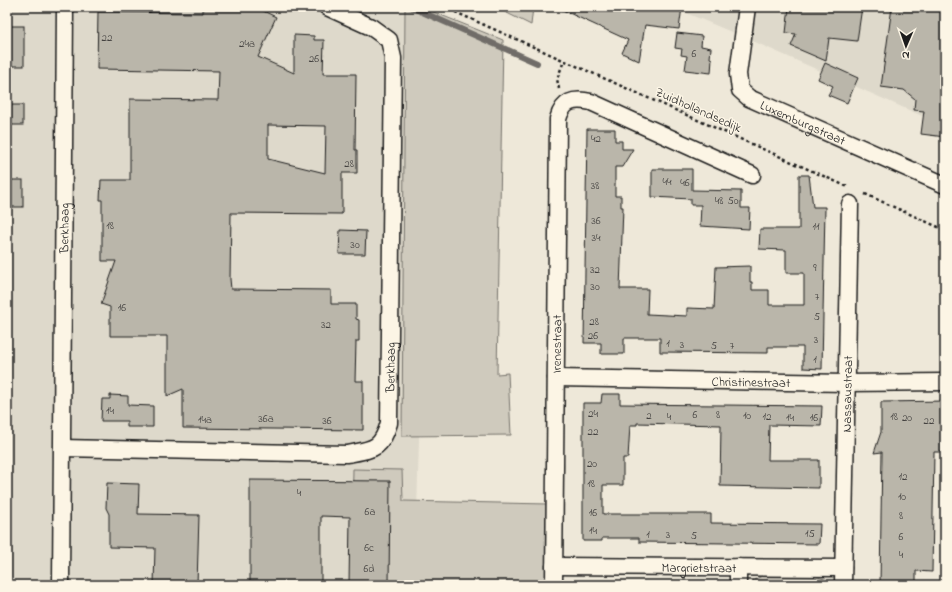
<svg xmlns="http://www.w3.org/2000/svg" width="952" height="592" font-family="'Indie Flower',sans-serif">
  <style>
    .built { fill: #ded9cb }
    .green { fill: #cfcabd; stroke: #76736c }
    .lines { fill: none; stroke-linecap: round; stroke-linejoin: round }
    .stream { stroke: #6f6c67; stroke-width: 6 }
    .building { fill: #bab6aa; stroke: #1c1c1c; fill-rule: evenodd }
    .minor-casing { stroke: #1c1c1c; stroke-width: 19 }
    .path { stroke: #1c1c1c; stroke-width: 2.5; stroke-dasharray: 3 3; stroke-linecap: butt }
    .minor { stroke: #fcf5e5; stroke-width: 16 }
    .labels { text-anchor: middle; stroke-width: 3; stroke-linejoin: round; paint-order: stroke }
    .number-label { font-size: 11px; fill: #444240 }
    .street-label { font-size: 13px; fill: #1c1c1c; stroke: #fcf5e5 }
  </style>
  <rect width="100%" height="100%" fill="#eee8d9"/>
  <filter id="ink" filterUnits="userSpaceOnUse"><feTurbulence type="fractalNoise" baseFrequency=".025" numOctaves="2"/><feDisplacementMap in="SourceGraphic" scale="8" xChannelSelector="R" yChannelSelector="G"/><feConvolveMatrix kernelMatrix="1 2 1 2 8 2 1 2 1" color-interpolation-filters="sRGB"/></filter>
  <g filter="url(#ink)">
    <!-- built -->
    <g class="built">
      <path d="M7 7H431L415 585H7Z"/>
      <path d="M672 7H945V126L741 36Z"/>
    </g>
    <!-- green -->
    <g class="green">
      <path d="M405 7H421L503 40 497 374 508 373 511 435 402 436Z"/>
      <path d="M499 7H533L531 25 499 9Z"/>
      <path d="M353 469 402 470 403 501 548 504 547 585H351Z"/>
      <path d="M762 576C777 576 825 571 832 585H749L754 580Z"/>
    </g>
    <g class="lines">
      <!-- stream -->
      <path class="stream" d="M411 7 537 63"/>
    </g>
    <!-- building -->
    <g class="building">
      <path d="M203 7H255L276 17 258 57 294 73V35L314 36V40H324L323 74H356L355 150H357V173H342V214L231 213 230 279 231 289 331 290V304H356V319L359 320V341H356L355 381H363V430L183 428V389L167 396V336H110V307L101 304 116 261H102V200H100L101 180H130V99L218 100 219 71 97 69 98 12 203 13ZM268 125 326 126 325 173 268 159Z"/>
      <path d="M556 7H682L679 29 645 25 639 61 622 53 628 40Z"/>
      <path d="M789 7H862L857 41 829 38 826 61 791 46 796 34 786 33Z"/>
      <path d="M892 7H945V137L921 134 924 111 914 110 915 99 904 90 881 87Z"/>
      <rect x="7" y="26" width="17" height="40"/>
      <path d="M677 33 702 36 701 46 711 48 710 58 712 59 711 73 685 70 687 56 681 55 682 49 675 48Z"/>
      <path d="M825 63 858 78 847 103 828 95 833 86 818 79Z"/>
      <rect x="7" y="105" width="16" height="20"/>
      <path d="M587 129H615V141H622V149H633L622 167H615V196H621V207H623L620 289H648L647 314 687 316V308L714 309 716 267 750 266V282H752V290H769V305H804V273H786V250L759 249 760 229H799V175H809L813 207H825L822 369 803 368V347H768V353L660 352V338H624V354H601V343H584Z"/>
      <path d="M652 169H692V190L741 191V208H750L749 229 700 226 701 205H691V199L652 197Z"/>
      <rect x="7" y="180" width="16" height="27"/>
      <path d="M340 230 366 231 365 254H339Z"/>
      <path d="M602 394H620V404L822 406 821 426 769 425 768 460H819V488L720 486 721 425 678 424 637 423V425H630L628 458H623V485H603V514H711V523L820 524 819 544 639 542V538H602V541H583V403H601Z"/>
      <path d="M110 395 128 396V405L153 406V427H127V421H101L102 399H110Z"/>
      <path d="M945 401 943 452H934L932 572 916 571V585H880L882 452 874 453 881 432V402Z"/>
      <path d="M250 480 390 481 389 585H349L350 517 321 516V585H250Z"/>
      <path d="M107 483 139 484 138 514 199 515 197 585H154L155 548 109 547V514L106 508Z"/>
    </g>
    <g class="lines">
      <defs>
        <g id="minor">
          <path id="s1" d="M747 7 738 74 740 90 749 98 945 185"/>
          <path id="s2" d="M556 378 846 383 945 382"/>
          <path id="s3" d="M62 448 347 454C373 449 381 450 389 423L393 58 389 40 371 27 327 7"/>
          <path id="s4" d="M554 566 843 568"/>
          <path id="s5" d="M61 585 65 7"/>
          <path id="s6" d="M554 585 558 119C563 101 573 98 591 102L752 175"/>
          <path d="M738 585V567"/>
          <path id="s7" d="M843 585 850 204"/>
        </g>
      </defs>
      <!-- minor casing -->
      <use href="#minor" class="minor-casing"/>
      <!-- path -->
      <g class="path">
        <path d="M444 7 848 187"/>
        <path d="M559 89 557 79 564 61"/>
        <path d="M865 194 945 230"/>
      </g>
      <!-- minor -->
      <use href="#minor" class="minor"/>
    </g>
  </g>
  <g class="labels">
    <!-- number labels -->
    <g class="number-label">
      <text x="107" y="41">22</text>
      <text x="247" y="47">24a</text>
      <text x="694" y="57">6</text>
      <text x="314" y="62">26</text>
      <text x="596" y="142">42</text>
      <text x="349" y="167">28</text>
      <text x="667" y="185">44</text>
      <text x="685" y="186">46</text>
      <text x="595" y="189">38</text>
      <text x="719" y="204">48</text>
      <text x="733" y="204">50</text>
      <text x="596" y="224">36</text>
      <text x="110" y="229">18</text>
      <text x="816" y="230">11</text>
      <text x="596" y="241">34</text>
      <text x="355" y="248">30</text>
      <text x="815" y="271">9</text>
      <text x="595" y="273">32</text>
      <text x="595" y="290">30</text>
      <text x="817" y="300">7</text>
      <text x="122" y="311">16</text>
      <text x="817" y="320">5</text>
      <text x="594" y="325">28</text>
      <text x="326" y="328">32</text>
      <text x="593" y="339">26</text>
      <text x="816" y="343">3</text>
      <text x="668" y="347">1</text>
      <text x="682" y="348">3</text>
      <text x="714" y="349">5</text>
      <text x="732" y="349">7</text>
      <text x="815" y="363">1</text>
      <text x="110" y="414">14</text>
      <text x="593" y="417">24</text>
      <text x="695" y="418">6</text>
      <text x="718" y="418">8</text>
      <text x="649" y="419">2</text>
      <text x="747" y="419">10</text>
      <text x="669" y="420">4</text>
      <text x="767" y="420">12</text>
      <text x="894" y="420">18</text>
      <text x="790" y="421">14</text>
      <text x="814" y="421">16</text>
      <text x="907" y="421">20</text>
      <text x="266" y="422">36a</text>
      <text x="205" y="423">14a</text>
      <text x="327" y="424">36</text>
      <text x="929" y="424">22</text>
      <text x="593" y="435">22</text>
      <text x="592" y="467">20</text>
      <text x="903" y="480">12</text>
      <text x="591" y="487">18</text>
      <text x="299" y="496">4</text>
      <text x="902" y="500">10</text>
      <text x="370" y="515">6a</text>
      <text x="593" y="516">16</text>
      <text x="901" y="519">8</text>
      <text x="593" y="534">14</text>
      <text x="810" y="537">15</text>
      <text x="648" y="538">1</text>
      <text x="668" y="538">3</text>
      <text x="694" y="539">5</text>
      <text x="901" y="540">6</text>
      <text x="369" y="551">6c</text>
      <text x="901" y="558">4</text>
      <text x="369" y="572">6d</text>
    </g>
    <!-- street labels -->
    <g class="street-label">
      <text transform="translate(699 109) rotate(24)" y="5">Zuidhollandsedijk</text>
      <text dy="5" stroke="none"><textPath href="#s1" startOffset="155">Luxemburgstraat</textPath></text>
      <text dy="5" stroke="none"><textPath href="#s5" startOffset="357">Berkhaag</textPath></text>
      <text dy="5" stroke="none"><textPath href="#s6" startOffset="241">Irenestraat</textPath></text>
      <text dy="5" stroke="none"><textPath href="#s3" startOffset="398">Berkhaag</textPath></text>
      <text dy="5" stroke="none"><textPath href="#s2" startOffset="195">Christinestraat</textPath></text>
      <text dy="5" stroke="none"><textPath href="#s7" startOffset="191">Nassaustraat</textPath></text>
      <text dy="5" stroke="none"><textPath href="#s4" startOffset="145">Margrietstraat</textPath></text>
    </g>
  </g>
  <!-- margin -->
  <rect width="952" height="592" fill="none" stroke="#fcf5e5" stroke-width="24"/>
  <rect x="12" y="12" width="928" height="568" fill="none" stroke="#1c1c1c" stroke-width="1.5" filter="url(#ink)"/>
  <!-- north arrow -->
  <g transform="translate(906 46) rotate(182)" stroke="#fcf5e5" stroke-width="3" paint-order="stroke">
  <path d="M0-3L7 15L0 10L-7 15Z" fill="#1c1c1c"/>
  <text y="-6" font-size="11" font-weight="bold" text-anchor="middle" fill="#1c1c1c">N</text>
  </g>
</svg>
